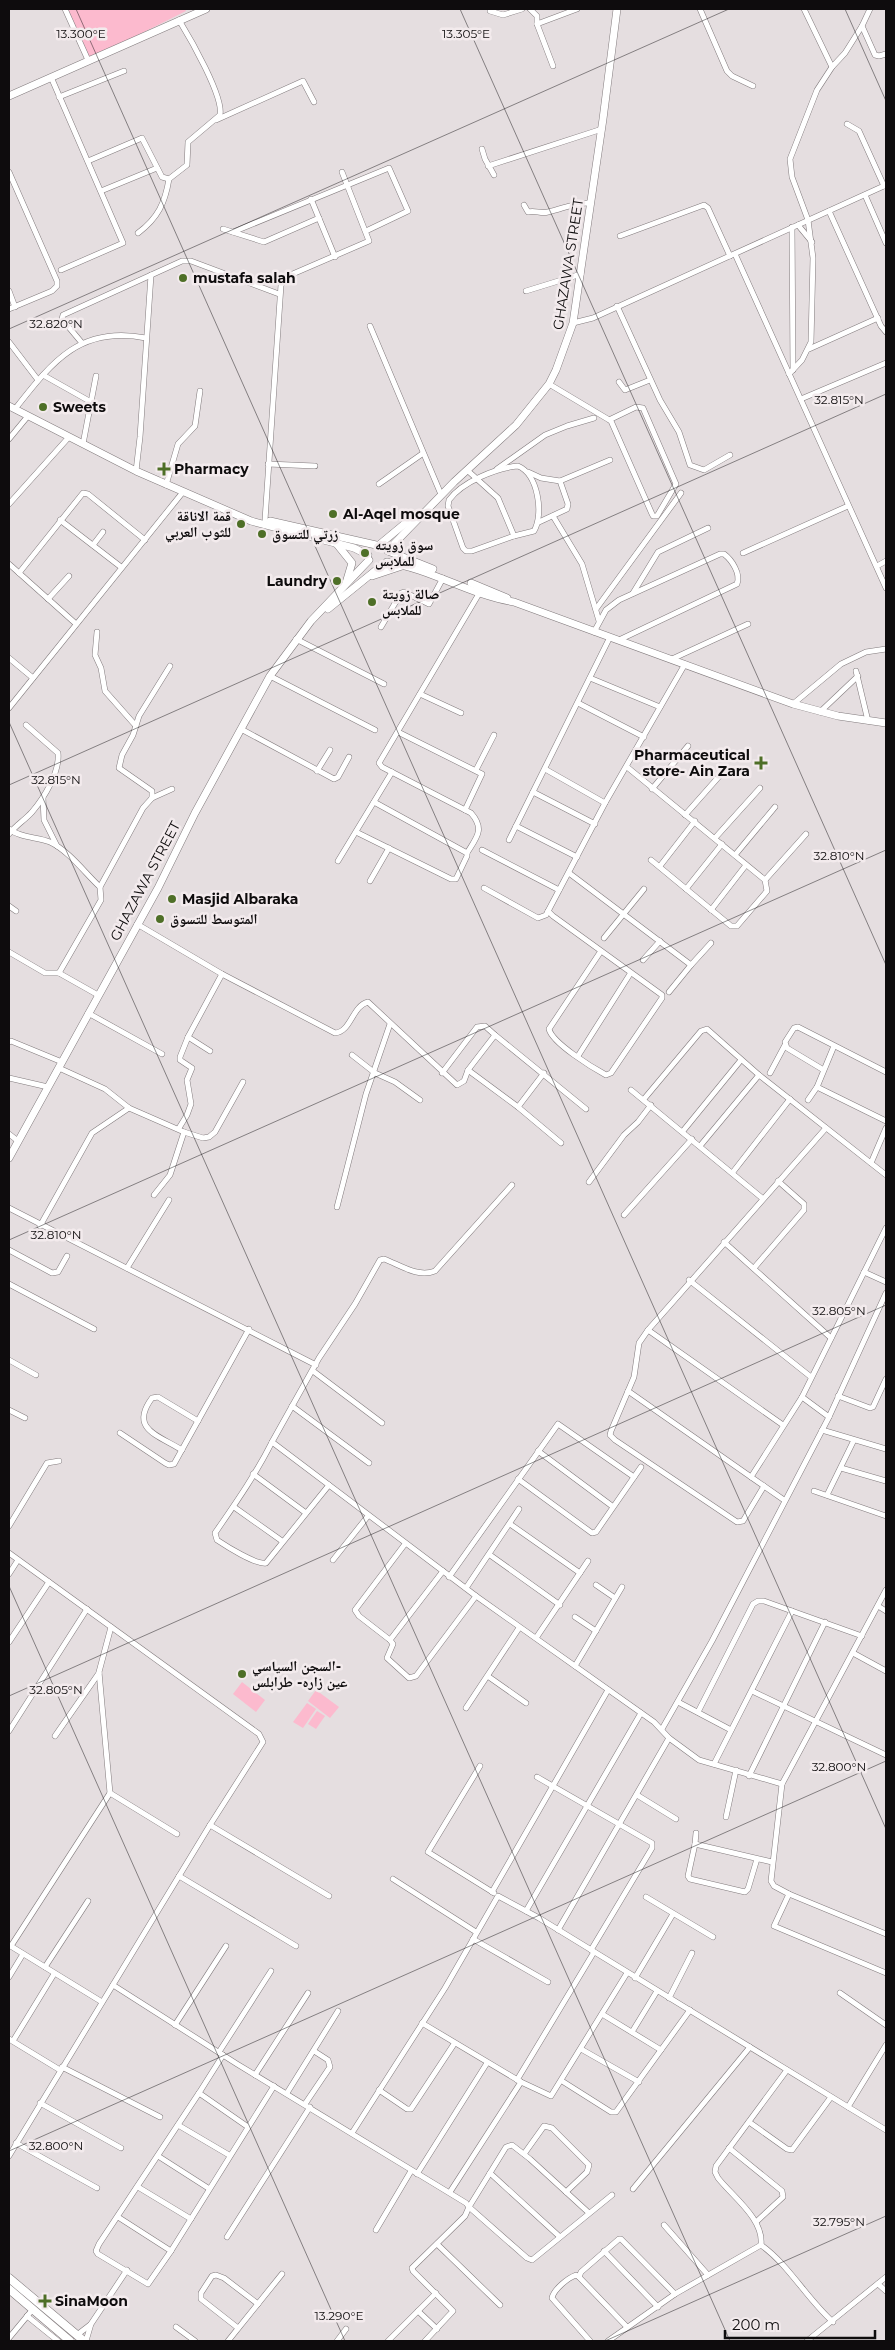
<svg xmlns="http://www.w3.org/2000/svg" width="895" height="2350" font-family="Montserrat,'Noto Naskh Arabic',sans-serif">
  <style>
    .green { fill: #fcbace }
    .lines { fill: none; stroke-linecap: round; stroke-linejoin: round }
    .street-casing { stroke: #827b7d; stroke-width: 6 }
    .secondary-casing { stroke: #827b7d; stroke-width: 8 }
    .primary-casing { stroke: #827b7d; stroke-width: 9 }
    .street { stroke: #fff; stroke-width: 5 }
    .secondary { stroke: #fff; stroke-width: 7 }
    .primary { stroke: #fff; stroke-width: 8 }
    .ticks { fill: none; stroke: #0e0c0d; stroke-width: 1; stroke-opacity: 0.45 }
    .poi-dot { fill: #4e6f27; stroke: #f3ebed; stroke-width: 2 }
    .labels { text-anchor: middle; stroke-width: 5; stroke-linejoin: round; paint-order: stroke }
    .street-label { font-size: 14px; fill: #0e0c0d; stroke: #f3ebed }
    .poi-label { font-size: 14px; font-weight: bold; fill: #0e0c0d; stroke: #f3ebed; text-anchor: start }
    .ticks-label { font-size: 12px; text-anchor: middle; fill: #0e0c0d; stroke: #f3ebed; stroke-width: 5; stroke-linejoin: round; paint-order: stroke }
  </style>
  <rect width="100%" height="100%" fill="#e5dee0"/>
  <!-- green -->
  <g class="green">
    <path d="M65 9H185L186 11 88 60Z"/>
    <path d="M242 1682 265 1700 256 1712 233 1694Z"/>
    <path d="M316 1690 339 1707 330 1718 308 1701Z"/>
    <path d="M307 1703 316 1709 303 1728 293 1722Z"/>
    <path d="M317 1711 325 1716 316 1729 308 1724Z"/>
  </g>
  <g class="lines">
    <defs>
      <g id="street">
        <path d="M65 9 88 60"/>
        <path d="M530 9 537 16V24L577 9"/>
        <path d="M700 9 727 71 732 76 753 86"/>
        <path d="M804 9 832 67 845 53 862 26"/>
        <path d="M870 9 862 26 875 55 879 56 886 54"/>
        <path d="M490 11 503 15 522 9"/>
        <path d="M537 24 553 66"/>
        <path d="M51 77 123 243 61 270"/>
        <path d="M59 97 124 71"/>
        <path d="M216 120 303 81 314 102"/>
        <path d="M847 124 859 131 884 186"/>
        <path d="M482 149 485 159 494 175"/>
        <path d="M88 161 142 138 162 177 169 179 187 165 188 142 220 115C224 97 190 38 179 20"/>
        <path d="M488 166 602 129"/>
        <path d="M9 172 57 281V286L52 291 9 309"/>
        <path d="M101 191 157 168"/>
        <path d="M865 195 886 243"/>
        <path d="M311 199 335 257"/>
        <path d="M524 205 528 212C535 210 541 214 548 212 563 209 574 202 591 203"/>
        <path d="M829 211 881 326 886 332"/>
        <path d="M798 225 812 242"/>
        <path d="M792 227 793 370"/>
        <path d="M223 229 264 242 319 218"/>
        <path d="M233 232 389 168 408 211 366 231"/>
        <path d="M138 233C158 218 165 203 169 179"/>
        <path d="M620 236 704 205 708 208 730 256"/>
        <path d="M735 254 886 588"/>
        <path d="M9 291 15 307"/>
        <path d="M526 291 581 274"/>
        <path d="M617 306 660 400 679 432 690 465 704 470 730 455"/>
        <path d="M573 323 593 318 886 185"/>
        <path d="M370 326 440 492"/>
        <path d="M9 342 38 380"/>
        <path d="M82 343 62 319 63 315 182 261H191L279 294"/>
        <path d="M809 349 878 318"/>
        <path d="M789 374 802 360 811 342 813 258 808 220 792 177 790 159 817 90 832 67"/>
        <path d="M43 375 91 402"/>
        <path d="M619 382 625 390 650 380"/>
        <path d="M549 384 611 421 652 514 653 516H657L676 484 643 408 636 407 609 420"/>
        <path d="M801 399 886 363"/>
        <path d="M15 409C52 362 80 325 146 338"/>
        <path d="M9 439 28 416"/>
        <path d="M83 444 96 376"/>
        <path d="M268 464 315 466"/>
        <path d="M518 466C538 474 544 514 534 531L514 536 472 551H466L463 548 448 506 449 500C462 482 496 468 518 466Z"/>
        <path d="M497 469 545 435 567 426 594 418"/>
        <path d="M467 470 498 498 514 536"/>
        <path d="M136 471 140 437 151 275"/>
        <path d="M528 472 541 478 560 481 568 504 567 509 539 522"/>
        <path d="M560 481 610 460"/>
        <path d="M379 484 422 454"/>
        <path d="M166 485 178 444 195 426 200 391"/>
        <path d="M9 504 69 437"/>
        <path d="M553 516 582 564 599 621"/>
        <path d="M60 520 121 567"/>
        <path d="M265 520 281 285 288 276 369 241 342 172"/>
        <path d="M93 545 103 532"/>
        <path d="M743 553 848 506"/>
        <path d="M9 564 75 623"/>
        <path d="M877 566 886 561"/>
        <path d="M19 573 83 493 88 494 145 540"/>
        <path d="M633 593 658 552 708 528"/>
        <path d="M48 599 69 576"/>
        <path d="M596 609 681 493"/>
        <path d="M381 627 401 593 404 592 429 604 443 578"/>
        <path d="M97 632 95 655 101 668 105 691 136 726"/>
        <path d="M594 632 606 610 619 600 720 554H724C732 560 741 574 737 584L619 640"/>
        <path d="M296 639 384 684"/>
        <path d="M9 658 33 678"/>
        <path d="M672 659 748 624"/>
        <path d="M856 671 868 721"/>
        <path d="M270 676 375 730"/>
        <path d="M590 678 660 707"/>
        <path d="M420 694 461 713"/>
        <path d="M578 703 644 737"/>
        <path d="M793 704 841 664 866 652 886 649"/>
        <path d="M9 708 183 492"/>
        <path d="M820 712 858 676"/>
        <path d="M241 729 334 779 338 777 349 757"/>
        <path d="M398 732 482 774 465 810"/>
        <path d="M627 767 765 880 806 834"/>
        <path d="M545 769 605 803"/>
        <path d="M476 770 494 735"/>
        <path d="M317 771 330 750"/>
        <path d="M652 789 688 746"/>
        <path d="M533 792 595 824"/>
        <path d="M43 798 44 820 57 846"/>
        <path d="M152 798V791L119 768 122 755 133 735 139 716 170 666"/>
        <path d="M685 815 723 772"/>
        <path d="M516 826 577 857"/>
        <path d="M9 829C20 838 38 837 50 842 69 851 85 873 100 887"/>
        <path d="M356 832 451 879H456L467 856V853L374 802"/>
        <path d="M9 834C16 825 25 820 32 812 44 798 60 772 58 753L26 725"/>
        <path d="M715 838 760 788"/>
        <path d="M509 840 610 637"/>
        <path d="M482 850 559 890"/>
        <path d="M467 853C477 837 485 829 471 813L382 767 379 763 480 592"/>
        <path d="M735 855 775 807"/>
        <path d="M651 860 731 926H737L767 891 765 880"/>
        <path d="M338 861 392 772"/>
        <path d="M660 866 695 821"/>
        <path d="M569 873 691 965 669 992"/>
        <path d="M370 881 389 848"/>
        <path d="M484 888 538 918 546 915 605 803 685 664"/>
        <path d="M686 889 722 844"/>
        <path d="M9 906 16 911"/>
        <path d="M711 910 746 865"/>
        <path d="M548 911 553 916 662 995V998L611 1073 606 1075C593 1068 552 1043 549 1029L601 951"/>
        <path d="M137 924 222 974 335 1033C351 1032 352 1006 368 1002L457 1085 464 1081 468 1070 495 1035 586 1109"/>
        <path d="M604 938 644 889"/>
        <path d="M9 952 45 973H59L98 995"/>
        <path d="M643 960 660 941"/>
        <path d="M691 965 711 943"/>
        <path d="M59 973 101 900 100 887 143 808 152 798 172 789"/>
        <path d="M88 1013 162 1054"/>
        <path d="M188 1037 210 1051"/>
        <path d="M9 1042 11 1041 62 1062"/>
        <path d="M352 1055 375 1073 395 1082 420 1100"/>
        <path d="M578 1056 630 974"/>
        <path d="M59 1068 105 1089 129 1108 184 1132 203 1138 209 1137 215 1132 243 1082"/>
        <path d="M822 1069 787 1048 785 1042 794 1028 798 1027 886 1072"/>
        <path d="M468 1070 518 1107 561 1143"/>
        <path d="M442 1073 477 1027 485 1026 495 1035"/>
        <path d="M770 1073 785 1045"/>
        <path d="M9 1078 48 1087"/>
        <path d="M817 1087 886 1121"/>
        <path d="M631 1090 762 1198"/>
        <path d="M644 1099 701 1031 707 1029 759 1075 886 1175"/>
        <path d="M808 1100 817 1087 834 1046"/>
        <path d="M518 1107 544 1073"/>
        <path d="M179 1128 187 1115 191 1104 187 1080 192 1068 180 1060V1057L188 1037 222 974"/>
        <path d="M683 1131 741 1060"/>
        <path d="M9 1134 18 1141"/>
        <path d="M700 1146 759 1075"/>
        <path d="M871 1163 886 1128"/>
        <path d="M733 1172 790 1099"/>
        <path d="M589 1182 624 1135 638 1122 651 1105"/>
        <path d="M512 1185 435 1271C418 1278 400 1265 384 1259L380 1260 355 1304 319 1358 272 1442 476 1596 654 1722 669 1738 699 1760 782 1784"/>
        <path d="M154 1195 170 1175 184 1132"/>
        <path d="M337 1207 366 1094 390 1024"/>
        <path d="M9 1208 316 1365"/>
        <path d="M624 1215 692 1139"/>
        <path d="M40 1226 92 1133 129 1108"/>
        <path d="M724 1242 831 1338"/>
        <path d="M9 1250 52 1273 58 1272 67 1256"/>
        <path d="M127 1268 169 1200"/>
        <path d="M754 1268 804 1210V1204L778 1181"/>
        <path d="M864 1272 886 1282"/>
        <path d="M689 1280 811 1377"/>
        <path d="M9 1284 94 1329"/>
        <path d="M648 1330 783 1425"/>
        <path d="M9 1360 36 1375"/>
        <path d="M313 1371 382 1423"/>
        <path d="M628 1391 751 1477"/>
        <path d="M838 1396 870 1408 873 1407 886 1379"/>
        <path d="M802 1397 829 1417"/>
        <path d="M292 1406 369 1463"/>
        <path d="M9 1410 25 1418"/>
        <path d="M822 1430 886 1449"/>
        <path d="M120 1433 165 1463 169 1465 174 1464 249 1329"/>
        <path d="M272 1442C256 1474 235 1504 215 1533L217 1540C226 1546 256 1565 266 1563L329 1485"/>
        <path d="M182 1450C158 1435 129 1429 152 1398L158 1397 198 1421"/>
        <path d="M538 1451 612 1506"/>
        <path d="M841 1468 886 1481"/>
        <path d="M253 1474 306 1513"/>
        <path d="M518 1479 592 1533 596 1532 641 1467"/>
        <path d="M764 1486 743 1521 737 1522 615 1440 610 1435 611 1431 634 1377 639 1343 648 1330 826 1128"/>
        <path d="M814 1491 886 1516"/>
        <path d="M827 1495 854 1440"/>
        <path d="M784 1500 751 1477 802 1397 886 1228"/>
        <path d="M234 1507 282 1541"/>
        <path d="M510 1524 580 1573"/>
        <path d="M9 1526 47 1463 59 1461"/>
        <path d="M405 1544 355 1610 359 1616 390 1640 393 1644 387 1658 409 1678 416 1676 476 1596"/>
        <path d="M9 1553 259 1734 263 1742 210 1825 9 2156"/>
        <path d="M490 1555 560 1605"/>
        <path d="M333 1560 368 1516"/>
        <path d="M9 1574 18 1560"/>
        <path d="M449 1577 558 1424 634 1477"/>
        <path d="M596 1585 615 1598"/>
        <path d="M466 1588 519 1509"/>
        <path d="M886 1590 782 1784 771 1881 774 1886 789 1894 886 1934"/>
        <path d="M878 1606 886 1611"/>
        <path d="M575 1617 596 1631"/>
        <path d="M536 1638 588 1561"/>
        <path d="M390 1640 443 1571"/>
        <path d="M9 1642 49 1582"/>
        <path d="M853 1653 886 1671"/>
        <path d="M575 1666 622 1587"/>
        <path d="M489 1677 526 1703"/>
        <path d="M752 1691 886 1755"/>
        <path d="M678 1702 731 1730"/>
        <path d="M466 1708 519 1628"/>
        <path d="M698 1712 753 1604 758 1601H764L862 1636"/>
        <path d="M662 1729 712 1641 829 1417 886 1293"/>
        <path d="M9 1731 87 1609"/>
        <path d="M55 1736 99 1673"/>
        <path d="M714 1764 792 1611"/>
        <path d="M480 1766 428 1852 494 1893"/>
        <path d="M749 1776 825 1622"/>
        <path d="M537 1777 652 1843V1848L591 1950"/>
        <path d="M110 1793 177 1834"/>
        <path d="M637 1795 676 1819"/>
        <path d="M726 1817 736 1770"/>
        <path d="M210 1825 329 1896"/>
        <path d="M695 1844 696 1833"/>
        <path d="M757 1859 748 1889 745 1892 690 1879 688 1876 695 1844 772 1862"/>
        <path d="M179 1876 296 1946"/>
        <path d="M393 1879 476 1932"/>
        <path d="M492 1892 608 1690"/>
        <path d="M789 1894 774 1926 886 1973"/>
        <path d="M646 1897 713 1937"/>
        <path d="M526 1911 641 1713"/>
        <path d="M558 1930 669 1738"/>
        <path d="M473 1939 548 1982"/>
        <path d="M9 1945 102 2002"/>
        <path d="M11 1946 110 1793 99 1672 111 1627"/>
        <path d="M45 1967 88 1901"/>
        <path d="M9 1977 23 1954"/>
        <path d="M635 1978 673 1914"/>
        <path d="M113 1985 237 2064 466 2203 469 2207 465 2216 412 2268 413 2271 453 2311 425 2341"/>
        <path d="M840 1993 886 2025"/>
        <path d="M669 1998 692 1953"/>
        <path d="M602 2014 661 2050"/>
        <path d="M422 2023 521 2082 551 2096 627 1973"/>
        <path d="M175 2025 226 1946"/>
        <path d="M632 2032 657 1991"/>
        <path d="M9 2039 60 2070"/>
        <path d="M13 2041 54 1974"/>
        <path d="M886 2045 848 2107 886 2130"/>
        <path d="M581 2049 639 2082"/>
        <path d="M219 2052 271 1971"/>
        <path d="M62 2067 160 2117"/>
        <path d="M255 2075 308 1993"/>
        <path d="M517 2080 594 1952"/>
        <path d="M562 2081 611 2112H616L690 2010"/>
        <path d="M379 2090 407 2109H411L454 2044"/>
        <path d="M199 2093 223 2055"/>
        <path d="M287 2093 338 2011"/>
        <path d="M40 2103 121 2148"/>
        <path d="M305 2104 330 2067 328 2060 314 2051"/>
        <path d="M749 2122 787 2149 792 2150 831 2097"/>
        <path d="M178 2125 229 2155"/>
        <path d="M352 2133 445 1988 498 1896 539 1918 848 2107"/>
        <path d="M16 2143 97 2188"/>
        <path d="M729 2148 782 2191 783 2197 756 2222"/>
        <path d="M524 2154 544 2126 552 2128 589 2165 587 2172 566 2192"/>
        <path d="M158 2156 208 2188"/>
        <path d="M490 2173 560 2237"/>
        <path d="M417 2174 487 2063"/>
        <path d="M138 2187 191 2219"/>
        <path d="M633 2189 750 2047"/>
        <path d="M450 2192 521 2082"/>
        <path d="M589 2213 530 2159 512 2145 506 2147 469 2207 527 2258 532 2260 612 2195"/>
        <path d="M118 2217 171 2251 148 2284 98 2254 96 2251 99 2244 199 2093 248 2127"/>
        <path d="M664 2225 708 2275"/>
        <path d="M376 2230 411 2171"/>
        <path d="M227 2237 310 2107"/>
        <path d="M437 2244 500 2305"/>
        <path d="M761 2245C764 2219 733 2197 718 2178L715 2172 716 2166 787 2070"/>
        <path d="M171 2251 274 2086"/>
        <path d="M604 2251 658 2307"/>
        <path d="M579 2277 576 2275C568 2278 554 2289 552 2298L590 2341"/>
        <path d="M878 2284 886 2291"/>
        <path d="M418 2311 437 2329"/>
        <path d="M27 2316 58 2341"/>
        <path d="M176 2327 195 2341"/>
        <path d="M627 2327 579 2277 581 2272 619 2239H621L675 2294"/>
        <path d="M238 2328 201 2299V2293L212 2276 216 2275 224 2278 258 2304"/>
        <path d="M77 2335 90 2325"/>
        <path d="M9 2338 33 2309"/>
        <path d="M86 2341 91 2324 127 2270"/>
        <path d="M228 2341 282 2274"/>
        <path d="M337 2341 346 2329"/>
        <path d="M388 2341 436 2293"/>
        <path d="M608 2341 675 2294 761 2245C789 2265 807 2299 833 2322"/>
        <path d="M807 2341 886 2277"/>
      </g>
      <g id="secondary">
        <path d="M9 96 206 9"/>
        <path d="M9 406 136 471 251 521 354 548 368 555"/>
        <path d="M270 521 376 545"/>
        <path d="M336 543 352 563 346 583"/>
        <path d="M379 545 408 521"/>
        <path d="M388 550 454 482 516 425 549 384 556 370 573 323 603 119 617 9"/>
        <path d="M388 551 433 569"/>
        <path d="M387 562C431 569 470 595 514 602L793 704 838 716 886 723"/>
        <path d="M372 576 402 566"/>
        <path d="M471 583 507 598"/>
        <path d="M328 609 381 566"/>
        <path d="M9 1158 158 888 195 813 270 676 311 621 369 560"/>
      </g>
      <g id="primary">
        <path d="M9 2278 84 2341"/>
        <path d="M9 2289 70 2341"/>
      </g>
    </defs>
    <!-- street casing -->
    <use href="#street" class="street-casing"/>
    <!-- secondary casing -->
    <use href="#secondary" class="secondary-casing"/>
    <!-- primary casing -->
    <use href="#primary" class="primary-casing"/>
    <!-- street -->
    <use href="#street" class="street"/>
    <!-- secondary -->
    <use href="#secondary" class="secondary"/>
    <!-- primary -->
    <use href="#primary" class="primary"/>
  </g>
  <!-- ticks -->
  <path class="ticks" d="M76 9 886 1829M460 9 886 965M845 9 886 101M9 329 729 9M9 722 730 2341M9 785 886 394M9 1240 886 850M9 1586 345 2341M9 1696 886 1305M9 2151 886 1761M605 2341 886 2216"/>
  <!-- markers -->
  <g class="poi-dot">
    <circle cx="183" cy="278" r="5"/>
    <circle cx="43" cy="407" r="5"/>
    <path d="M161.5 461.5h5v5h5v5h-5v5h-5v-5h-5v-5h5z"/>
    <circle cx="333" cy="514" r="5"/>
    <circle cx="241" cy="524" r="5"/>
    <circle cx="262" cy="534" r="5"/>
    <circle cx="365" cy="553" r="5"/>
    <circle cx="337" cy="581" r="5"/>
    <circle cx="372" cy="602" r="5"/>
    <path d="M758.5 755.5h5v5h5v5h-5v5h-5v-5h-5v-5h5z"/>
    <circle cx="172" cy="899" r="5"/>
    <circle cx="160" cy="919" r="5"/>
    <circle cx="242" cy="1674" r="5"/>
    <path d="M42.5 2293.5h5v5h5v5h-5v5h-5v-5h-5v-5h5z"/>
  </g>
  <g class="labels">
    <!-- street labels -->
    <g class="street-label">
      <text transform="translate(568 264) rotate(-81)" y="5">GHAZAWA STREET</text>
      <text transform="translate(145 881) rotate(-62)" y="5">GHAZAWA STREET</text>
    </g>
    <!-- poi labels -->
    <g class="poi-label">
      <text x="193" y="283">mustafa salah</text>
      <text x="53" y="412">Sweets</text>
      <text x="174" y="474">Pharmacy</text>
      <text x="343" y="519">Al-Aqel mosque</text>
      <text x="231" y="521" text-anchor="end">قمة الاناقة<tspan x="231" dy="16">للثوب العربي</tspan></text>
      <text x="272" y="539">زرتي للتسوق</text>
      <text x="375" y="550">سوق زويته<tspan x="375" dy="16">للملابس</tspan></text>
      <text x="327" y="586" text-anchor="end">Laundry</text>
      <text x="382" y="599">صالة زويتة<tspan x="382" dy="16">للملابس</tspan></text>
      <text x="750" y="760" text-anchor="end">Pharmaceutical<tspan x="750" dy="16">store- Ain Zara</tspan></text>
      <text x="182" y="904">Masjid Albaraka</text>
      <text x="170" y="924">المتوسط للتسوق</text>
      <text x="252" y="1671">السجن السياسي-<tspan x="252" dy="16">عين زاره- طرابلس</tspan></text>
      <text x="55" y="2306">SinaMoon</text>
    </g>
  </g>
  <g class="ticks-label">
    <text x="81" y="38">13.300°E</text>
    <text x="466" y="38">13.305°E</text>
    <text x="56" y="328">32.820°N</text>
    <text x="839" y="404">32.815°N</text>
    <text x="56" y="784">32.815°N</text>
    <text x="839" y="860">32.810°N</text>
    <text x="56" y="1239">32.810°N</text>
    <text x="839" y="1315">32.805°N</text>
    <text x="56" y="1694">32.805°N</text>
    <text x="839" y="1771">32.800°N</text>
    <text x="56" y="2150">32.800°N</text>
    <text x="839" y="2226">32.795°N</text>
    <text x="339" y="2320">13.290°E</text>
  </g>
  <!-- border -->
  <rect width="895" height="2350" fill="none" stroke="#0e0c0d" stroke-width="20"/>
  <!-- scale -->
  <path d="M725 2330v8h150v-8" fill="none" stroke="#0e0c0d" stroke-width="2.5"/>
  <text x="732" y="2330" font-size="15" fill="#0e0c0d" stroke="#f3ebed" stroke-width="4" paint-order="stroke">200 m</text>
</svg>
